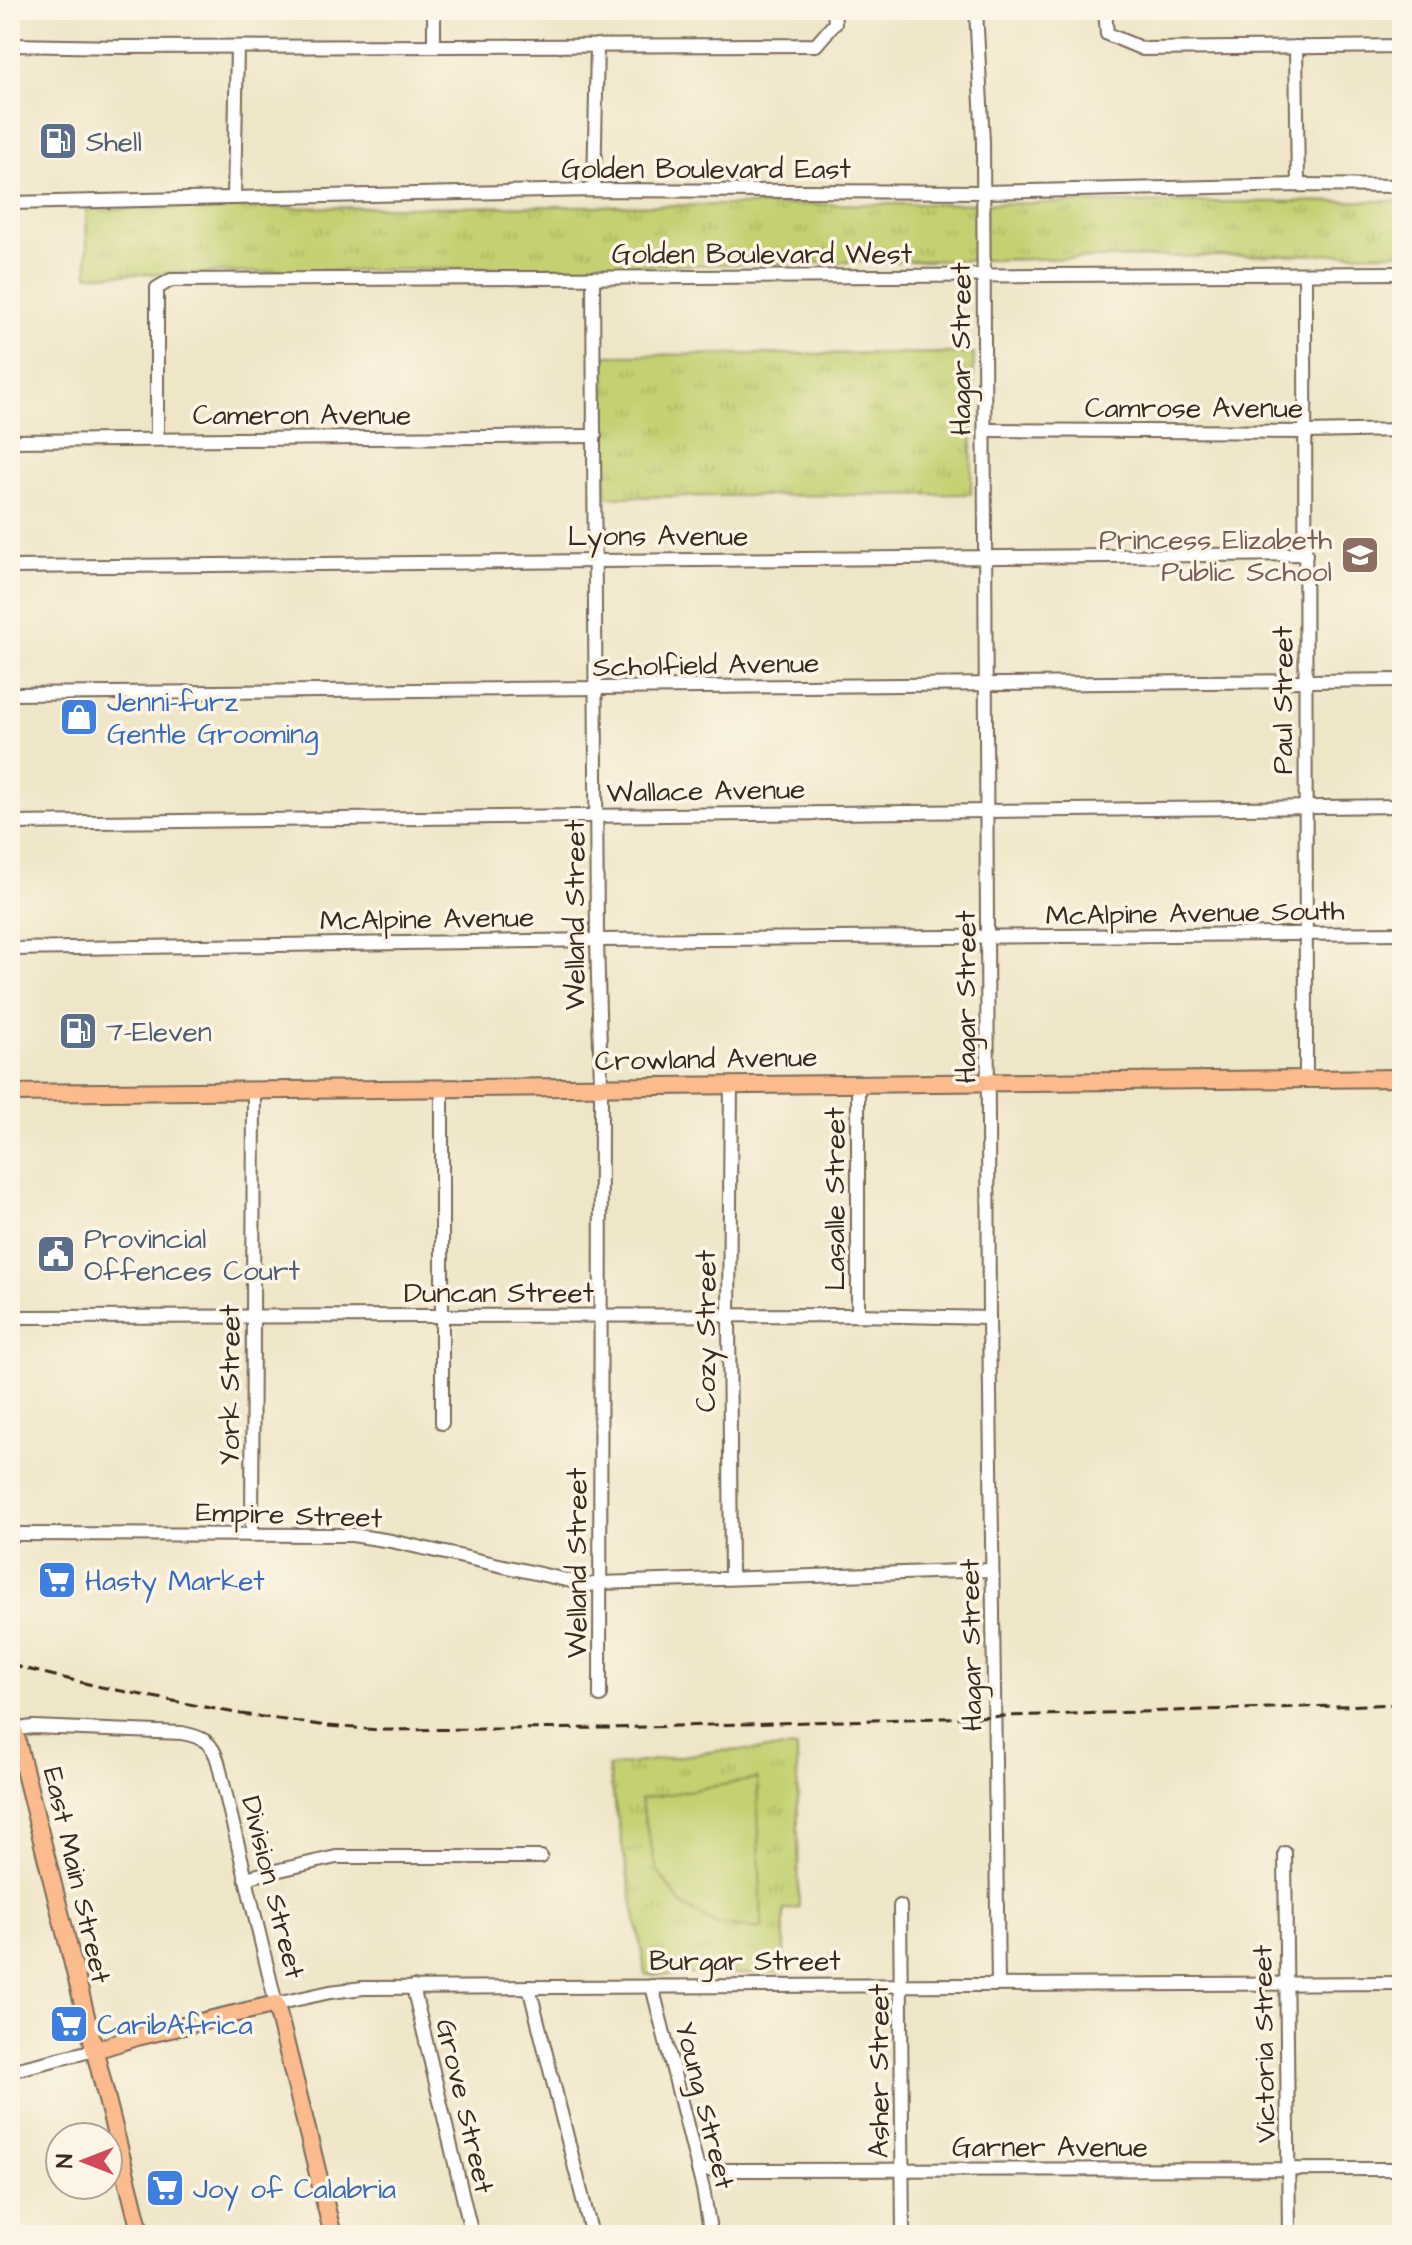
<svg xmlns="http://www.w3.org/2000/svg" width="1412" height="2245" font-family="'Architects Daughter',sans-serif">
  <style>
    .grass { fill: url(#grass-tufts); stroke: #807d48; stroke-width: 2 }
    .pitch { fill: #c4d071; stroke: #807d48; stroke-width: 2 }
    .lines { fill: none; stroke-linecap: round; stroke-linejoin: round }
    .minor-casing { stroke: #7a6b59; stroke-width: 16 }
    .major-casing { stroke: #7a6b59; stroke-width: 20 }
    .minor { stroke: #fff; stroke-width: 12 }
    .major { stroke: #fbbb8c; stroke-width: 16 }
    .rail { stroke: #3b2a1e; stroke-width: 3; stroke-dasharray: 12 6; stroke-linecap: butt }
    .labels { text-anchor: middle; stroke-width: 7; stroke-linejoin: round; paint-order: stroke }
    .service-label { font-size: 28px; fill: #4e5e75; stroke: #fcf5e5; text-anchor: start }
    .street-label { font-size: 28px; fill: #3b2a1e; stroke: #fcf5e5 }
    .education-label { font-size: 28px; fill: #785e54; stroke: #fcf5e5; text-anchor: end }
    .shop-label { font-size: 28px; fill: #366cbe; stroke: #fcf5e5; text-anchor: start }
  </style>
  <defs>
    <pattern id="grass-tufts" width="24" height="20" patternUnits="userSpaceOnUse" patternTransform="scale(2)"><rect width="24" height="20" fill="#c4d071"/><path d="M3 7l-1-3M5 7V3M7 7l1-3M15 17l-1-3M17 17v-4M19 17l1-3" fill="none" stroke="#a9b361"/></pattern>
  </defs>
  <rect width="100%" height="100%" fill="#fcf5e5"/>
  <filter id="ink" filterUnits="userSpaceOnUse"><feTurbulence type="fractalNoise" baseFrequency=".0125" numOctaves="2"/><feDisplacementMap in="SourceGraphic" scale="16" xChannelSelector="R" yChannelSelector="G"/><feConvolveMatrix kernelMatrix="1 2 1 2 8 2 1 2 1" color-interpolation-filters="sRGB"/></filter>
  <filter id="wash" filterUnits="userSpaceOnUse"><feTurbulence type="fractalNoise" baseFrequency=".006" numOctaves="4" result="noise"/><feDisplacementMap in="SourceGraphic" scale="32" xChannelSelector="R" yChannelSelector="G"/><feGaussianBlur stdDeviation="1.8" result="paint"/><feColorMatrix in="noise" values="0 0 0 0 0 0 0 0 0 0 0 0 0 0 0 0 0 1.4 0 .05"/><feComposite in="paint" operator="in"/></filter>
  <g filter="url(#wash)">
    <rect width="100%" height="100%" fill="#efe5c7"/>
    <!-- grass -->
    <g class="grass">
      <path d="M1402 201V253L88 275 86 209Z"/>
      <path d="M974 353 971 494 606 497 605 355Z"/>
      <path d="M797 1748 799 1908 784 1910V1973L646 1975 608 1767 716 1751Z"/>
    </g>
    <!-- pitch -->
    <path class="pitch" d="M757 1779 762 1929 718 1925 683 1906 657 1870 640 1799Z"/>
  </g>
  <g filter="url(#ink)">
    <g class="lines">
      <defs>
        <g id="minor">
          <path d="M434 10V46"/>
          <path d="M976 10 983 142 989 1318 998 1983"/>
          <path d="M1105 10 1107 34 1143 49 1402 46"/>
          <path d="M10 45 122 47 816 45 835 23 834 10"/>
          <path d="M1296 47 1298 185"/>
          <path d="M594 190 597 45"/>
          <path d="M234 198 237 47"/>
          <path d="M10 203 594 190 983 192 1298 185 1402 186"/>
          <path d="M1305 274 1306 1078"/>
          <path d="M593 278 597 940 601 1085 600 1696"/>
          <path d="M985 430 1305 432 1402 430"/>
          <path d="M157 439V288L171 280 1402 273"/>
          <path d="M10 441 595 436"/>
          <path d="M10 567 1306 554"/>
          <path d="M10 694 1402 680"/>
          <path d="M10 823 1402 806"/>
          <path d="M10 949 597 940 1402 933"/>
          <path d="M858 1082V1315"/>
          <path d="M442 1089V1423"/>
          <path d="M10 1317 858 1315 989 1318"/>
          <path d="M10 1534 352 1535 391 1541 589 1585 600 1583 992 1570"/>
          <path d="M252 1535 254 1091"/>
          <path d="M731 1578 729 1316 731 1084"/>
          <path d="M10 1730 33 1727 182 1733C202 1737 212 1741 218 1762L276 2004 330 1992 363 1988 1402 1983"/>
          <path d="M1285 1853 1289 2235"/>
          <path d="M245 1878 336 1857H541"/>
          <path d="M900 1906 903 2235"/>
          <path d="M652 1986 703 2189 711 2235"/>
          <path d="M413 1987 472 2235"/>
          <path d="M529 1987 592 2235"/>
          <path d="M10 2071 95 2050"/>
          <path d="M698 2170 1402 2169"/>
        </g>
        <g id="major">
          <path d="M10 1093 1402 1078"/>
          <path d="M10 1713 141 2235"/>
          <path d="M95 2050 137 2037 276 2004 333 2235"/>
        </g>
      </defs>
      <!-- minor casing -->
      <use href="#minor" class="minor-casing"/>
      <!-- major casing -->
      <use href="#major" class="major-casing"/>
      <!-- minor -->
      <use href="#minor" class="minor"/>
      <!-- major -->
      <use href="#major" class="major"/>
      <!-- rail -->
      <path class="rail" d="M10 1665 101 1687 241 1714 328 1726 380 1730 611 1728 1402 1704"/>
    </g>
  </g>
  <!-- icons -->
  <defs>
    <symbol id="fuel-square" viewBox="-11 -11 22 22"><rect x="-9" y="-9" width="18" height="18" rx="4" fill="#5c6f8a" stroke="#fcf5e5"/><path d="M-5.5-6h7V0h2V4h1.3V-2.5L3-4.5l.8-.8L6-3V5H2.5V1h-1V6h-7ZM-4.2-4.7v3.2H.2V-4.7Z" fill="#fff"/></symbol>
    <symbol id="school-square" viewBox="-11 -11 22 22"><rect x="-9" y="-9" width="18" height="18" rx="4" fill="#8d6e63" stroke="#fcf5e5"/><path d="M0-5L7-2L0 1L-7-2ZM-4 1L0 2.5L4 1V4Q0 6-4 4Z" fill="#fff"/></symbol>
    <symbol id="shop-square" viewBox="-11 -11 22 22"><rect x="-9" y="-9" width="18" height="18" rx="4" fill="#3f7fe0" stroke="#fcf5e5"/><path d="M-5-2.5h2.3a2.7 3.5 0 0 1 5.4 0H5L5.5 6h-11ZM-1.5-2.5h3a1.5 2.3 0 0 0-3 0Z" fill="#fff"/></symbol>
    <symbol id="civic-square" viewBox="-11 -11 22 22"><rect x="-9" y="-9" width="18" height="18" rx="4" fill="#5c6f8a" stroke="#fcf5e5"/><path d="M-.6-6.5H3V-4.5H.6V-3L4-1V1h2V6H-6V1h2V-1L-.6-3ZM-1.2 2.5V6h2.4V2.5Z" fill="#fff"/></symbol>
    <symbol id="supermarket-square" viewBox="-11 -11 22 22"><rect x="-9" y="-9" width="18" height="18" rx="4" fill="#3f7fe0" stroke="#fcf5e5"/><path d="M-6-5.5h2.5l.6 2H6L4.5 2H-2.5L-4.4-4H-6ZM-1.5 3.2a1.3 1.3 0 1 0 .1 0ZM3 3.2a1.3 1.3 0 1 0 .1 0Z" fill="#fff"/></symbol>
  </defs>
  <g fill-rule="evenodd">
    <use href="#fuel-square" x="36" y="119" width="44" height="44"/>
    <use href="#school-square" x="1338" y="533" width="44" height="44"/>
    <use href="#shop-square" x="57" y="695" width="44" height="44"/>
    <use href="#fuel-square" x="56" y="1009" width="44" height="44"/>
    <use href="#civic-square" x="34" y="1232" width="44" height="44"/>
    <use href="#supermarket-square" x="35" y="1558" width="44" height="44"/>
    <use href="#supermarket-square" x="47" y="2002" width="44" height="44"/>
    <use href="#supermarket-square" x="143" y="2166" width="44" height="44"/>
  </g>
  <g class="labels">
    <!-- service labels -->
    <g class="service-label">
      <text x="86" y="151">Shell</text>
      <text x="106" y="1041">7-Eleven</text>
      <text x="84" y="1248">Provincial<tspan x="84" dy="32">Offences Court</tspan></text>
    </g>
    <!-- street labels -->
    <g class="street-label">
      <text x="706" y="178">Golden Boulevard East</text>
      <text x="762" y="263">Golden Boulevard West</text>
      <text transform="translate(960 349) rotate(-90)" y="10">Hagar Street</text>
      <text x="1194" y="417">Camrose Avenue</text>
      <text x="302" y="424">Cameron Avenue</text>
      <text x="658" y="545">Lyons Avenue</text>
      <text transform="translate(706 664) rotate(-1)" y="10">Scholfield Avenue</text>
      <text transform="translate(1282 700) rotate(-90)" y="10">Paul Street</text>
      <text transform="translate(706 790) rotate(-1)" y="10">Wallace Avenue</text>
      <text transform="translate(1195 912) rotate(-1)" y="10">McAlpine Avenue South</text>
      <text transform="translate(574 915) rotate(-90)" y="10">Welland Street</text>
      <text transform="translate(427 918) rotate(-1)" y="10">McAlpine Avenue</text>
      <text transform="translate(965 997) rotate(-90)" y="10">Hagar Street</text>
      <text transform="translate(706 1058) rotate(-1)" y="10">Crowland Avenue</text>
      <text transform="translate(834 1199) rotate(-90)" y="10">Lasalle Street</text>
      <text x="499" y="1302">Duncan Street</text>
      <text transform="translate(705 1331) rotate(-90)" y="10">Cozy Street</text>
      <text transform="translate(229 1385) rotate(-90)" y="10">York Street</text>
      <text transform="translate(289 1514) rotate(2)" y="10">Empire Street</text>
      <text transform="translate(576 1563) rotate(-90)" y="10">Welland Street</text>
      <text transform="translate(970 1645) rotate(-91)" y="10">Hagar Street</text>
      <text transform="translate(78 1875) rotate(77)" y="10">East Main Street</text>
      <text transform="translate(274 1887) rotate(76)" y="10">Division Street</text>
      <text x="745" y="1970">Burgar Street</text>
      <text transform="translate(1263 2044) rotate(-91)" y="10">Victoria Street</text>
      <text transform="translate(878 2071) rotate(-90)" y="10">Asher Street</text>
      <text transform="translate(706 2105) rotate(76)" y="10">Young Street</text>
      <text transform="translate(466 2106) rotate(77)" y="10">Grove Street</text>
      <text x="1050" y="2156">Garner Avenue</text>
    </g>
    <!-- education labels -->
    <g class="education-label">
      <text x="1332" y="549">Princess Elizabeth<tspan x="1332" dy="32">Public School</tspan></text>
    </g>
    <!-- shop labels -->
    <g class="shop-label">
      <text x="107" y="711">Jenni-furz<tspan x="107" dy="32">Gentle Grooming</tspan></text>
      <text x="85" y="1590">Hasty Market</text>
      <text x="97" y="2034">CaribAfrica</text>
      <text x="193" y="2198">Joy of Calabria</text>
    </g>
  </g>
  <!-- margin -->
  <rect width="1412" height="2245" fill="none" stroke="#fcf5e5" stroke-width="40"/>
  <!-- north arrow -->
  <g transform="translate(84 2161) rotate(270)"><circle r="38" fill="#fcf5e5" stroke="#afa495" stroke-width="2"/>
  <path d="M0-6L14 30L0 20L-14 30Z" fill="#d1495b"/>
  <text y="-12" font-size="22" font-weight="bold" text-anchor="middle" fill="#3b2a1e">N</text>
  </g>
</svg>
